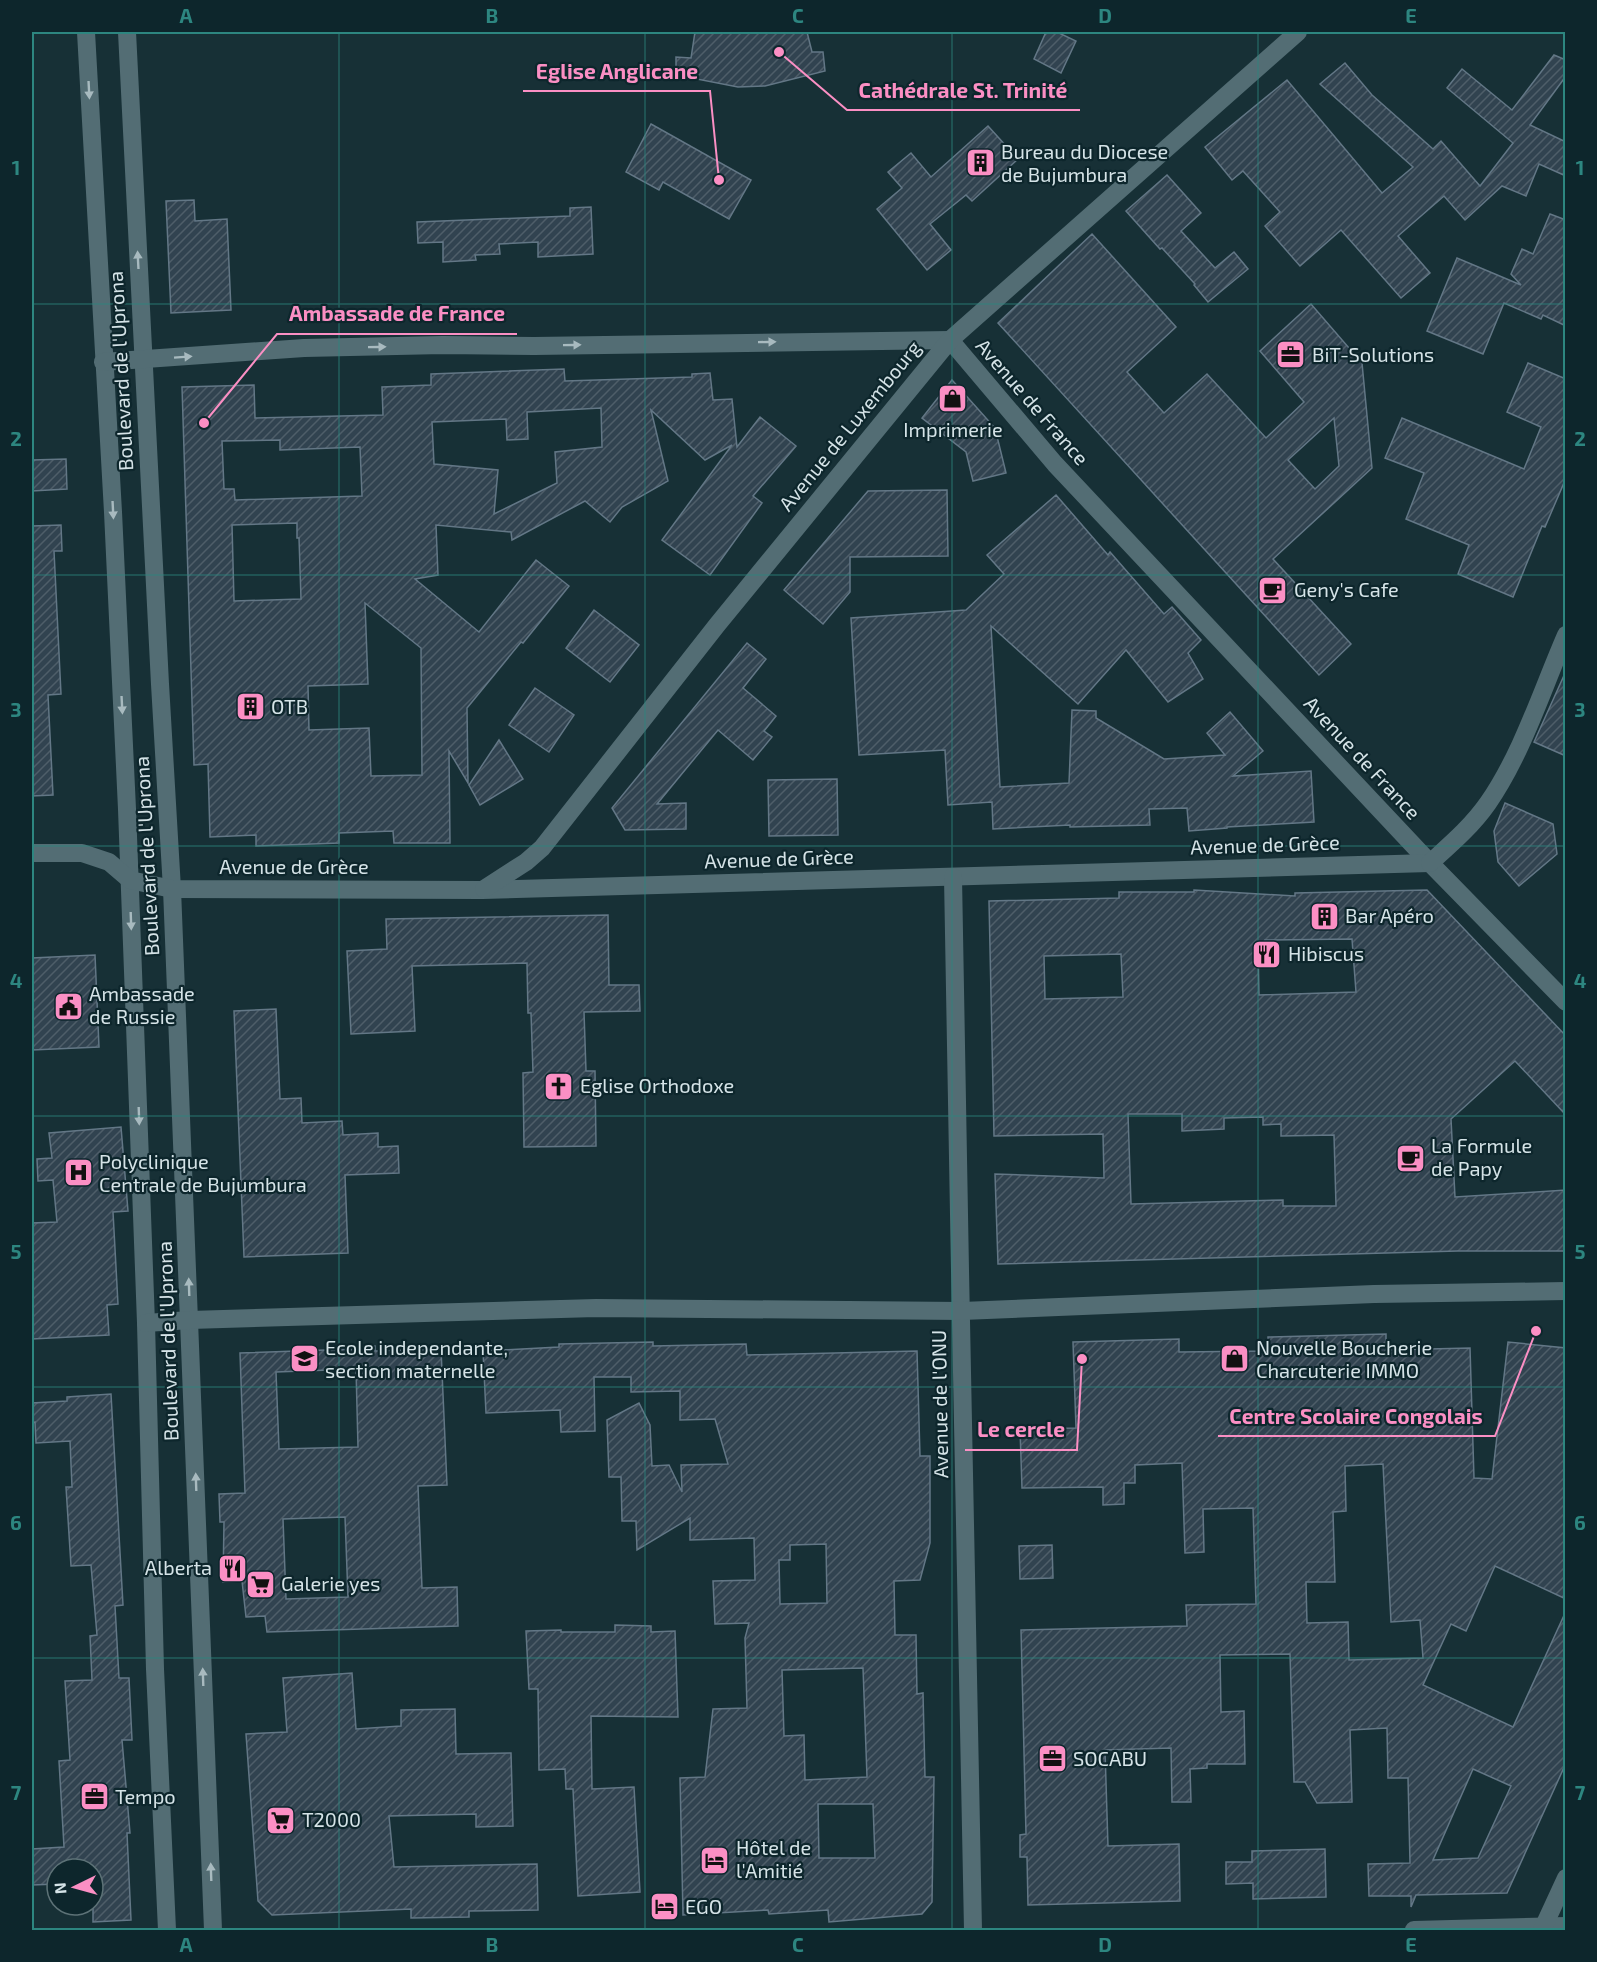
<svg xmlns="http://www.w3.org/2000/svg" width="1597" height="1962" font-family="'Exo 2',sans-serif">
  <style>
    .building { fill: url(#building-hatch); stroke: #637786; stroke-width: 1.5; fill-rule: evenodd }
    .lines { fill: none; stroke-linecap: round; stroke-linejoin: round }
    .minor { stroke: #536d74; stroke-width: 18 }
    .oneway { fill: #a8babf }
    .grid { fill: none; stroke: #2d8680; stroke-width: 1.5; stroke-opacity: 0.55 }
    .labels { text-anchor: middle; stroke-width: 4.5; stroke-linejoin: round; paint-order: stroke }
    .poi-label { font-size: 20px; fill: #d5e3e7; stroke: #0d262c; text-anchor: start }
    .street-label { font-size: 20px; fill: #d5e3e7; stroke: #0d262c }
    .leader { fill: none; stroke: #fb8fc4; stroke-width: 2 }
    .callout-dot { fill: #fb8fc4; stroke: #0d262c; stroke-width: 2 }
    .callout-label { font-size: 21px; text-anchor: middle; font-weight: bold; fill: #fb8fc4; stroke: #0d262c; stroke-width: 4.5; stroke-linejoin: round; paint-order: stroke }
    .neatline { fill: none; stroke: #2d8680; stroke-width: 2 }
    .grid-label { font-size: 20px; text-anchor: middle; font-weight: bold; fill: #2d8680 }
  </style>
  <defs>
    <pattern id="building-hatch" width="6" height="6" patternUnits="userSpaceOnUse" patternTransform="scale(1.5)"><rect width="6" height="6" fill="#314350"/><path d="M-1 1l2-2M0 6l6-6M5 7l2-2" fill="none" stroke="#4e5e69"/></pattern>
  </defs>
  <rect width="100%" height="100%" fill="#173036"/>
  <!-- building -->
  <g class="building">
    <path d="M695 32H807L812 52H823L825 71 765 86 738 87 676 75V57L691 58Z"/>
    <path d="M1046 32H1057L1076 41 1061 73 1034 59Z"/>
    <path d="M1554 55 1566 60V76L1530 125 1566 142V176L1539 164 1526 196 1502 186 1465 220 1444 196 1398 236 1430 273 1401 298 1341 230 1300 266 1265 226 1280 212 1243 171 1232 180 1205 147 1287 80 1382 193 1413 167 1320 84 1345 63 1372 95 1433 149 1441 141 1480 186 1513 143 1447 88 1462 69 1512 110Z"/>
    <path d="M651 124 751 180 729 219 663 182 659 190 626 172Z"/>
    <path d="M988 126 1018 159 972 201 966 195 930 224 951 250 927 270 877 209 902 188 888 172 911 153 931 177Z"/>
    <path d="M1167 175 1201 213 1181 231 1215 268 1234 252 1248 269 1208 302 1194 285 1195 284 1162 248 1160 249 1126 211Z"/>
    <path d="M194 200 195 221 227 219 231 310 171 313 166 201Z"/>
    <path d="M591 207 593 254 538 257V242L499 244 500 254 475 255 476 260 443 262V242L418 243 417 222 570 216V208Z"/>
    <path d="M1550 214 1566 220V326L1543 315 1541 319 1504 303 1483 354 1427 331 1457 258 1521 285 1511 274 1522 249 1533 254Z"/>
    <path d="M1092 234 1176 327 1127 372 1164 413 1207 374 1266 438 1304 402 1260 351 1311 304 1362 363 1372 468 1273 559 1351 644 1319 675 998 323ZM1334 418 1339 466 1315 489 1288 460Z"/>
    <path d="M1528 363 1566 379V478L1545 527 1542 526 1513 597 1458 574 1469 545 1406 519 1424 473 1385 458 1402 418 1524 469 1541 427 1507 412Z"/>
    <path d="M564 369 565 381 692 377V374L710 373 713 400 732 399 737 447 760 417 796 446 753 496 762 503 710 575 662 540 732 445 705 460 651 410 668 481 622 507 610 522 585 501 512 540 511 532 436 525 438 575 415 579 479 632 536 560 569 586 523 643 521 642 467 708 468 783 449 751 450 843H394L393 831 339 833V843L256 846V835L210 837 208 764 194 765 182 387 254 385 255 418 383 415 382 387 431 385V374ZM601 408 602 447 555 452 557 483 494 514 498 470 434 464 432 422 506 419 507 440 528 439 527 412ZM280 440V450L360 447 362 496 235 500 234 489H224L222 441ZM297 523V538H299L301 599 234 601 232 525ZM365 603 421 648 422 775 371 776 369 728 309 730 308 686 368 684Z"/>
    <path d="M952 380 995 428 1006 473 973 481 966 452 922 418Z"/>
    <path d="M66 459 67 489 32 491V460Z"/>
    <path d="M947 490 948 556 850 557V592L823 624 784 590 868 491Z"/>
    <path d="M1056 495 1108 555 1110 552 1164 614 1172 607 1201 640 1188 653 1203 679 1168 702 1126 650 1078 704 991 626 1000 787 1069 783 1072 710 1096 711V718L1164 759 1225 755 1207 733 1230 712 1263 751 1233 776 1311 771 1314 822 1227 827V828L1189 831 1187 808 1149 809 1150 825 1070 827V825L993 829 992 802 948 805 945 750 859 755 851 618 966 610 1004 574 987 555Z"/>
    <path d="M61 525 62 551H54L61 694 48 695 53 795 32 796V526Z"/>
    <path d="M594 610 639 645 610 682 566 648Z"/>
    <path d="M747 643 766 659 743 688 776 716 764 731 772 737 753 760 718 730 657 804 686 803V829L625 830 612 808Z"/>
    <path d="M1566 671V756L1534 742Z"/>
    <path d="M535 688 574 715 549 752 509 725Z"/>
    <path d="M499 740 523 779 480 805 469 785Z"/>
    <path d="M837 779 838 835 769 836 768 780Z"/>
    <path d="M1505 803 1553 824 1557 854 1519 886 1498 862 1494 831Z"/>
    <path d="M1194 890 1295 896V893L1427 890 1566 1036V1115L1515 1061 1451 1119 1455 1197 1566 1190V1251H1458L998 1264 995 1174 1104 1178 1103 1134 994 1136 989 901 1119 898V892H1194ZM1352 939 1356 992 1259 995 1258 946 1265 945V940ZM1121 954 1123 997 1045 999 1044 956ZM1128 1114H1182V1131L1224 1129V1118L1263 1117V1125L1281 1124V1136L1334 1135 1336 1206H1283V1200L1131 1204Z"/>
    <path d="M608 915 609 985H639L640 1011 584 1012 586 1071H595L596 1146 524 1147 523 1073 533 1072 531 1013H528L527 963 412 966 415 1031 351 1034 347 951 387 949 386 919Z"/>
    <path d="M95 955 99 1047 32 1050V958Z"/>
    <path d="M276 1009 280 1099 301 1098 302 1123 342 1121 343 1135 378 1133V1147L398 1146 399 1173 345 1175 348 1253 244 1257 234 1011Z"/>
    <path d="M121 1127 128 1211 113 1212 118 1304 107 1305 109 1335 32 1339V1223L57 1222 53 1180 38 1181 37 1159 52 1158 49 1133Z"/>
    <path d="M1386 1334V1350L1470 1348 1474 1478 1492 1479 1508 1342 1566 1348V1599L1495 1566 1466 1631 1451 1624 1423 1685 1513 1727 1566 1611V1763L1507 1893 1416 1895 1411 1907V1896H1369L1368 1864 1410 1863 1408 1778H1388L1387 1728 1350 1730 1352 1802 1317 1803 1305 1782H1294L1290 1654 1220 1655 1221 1712 1244 1711 1245 1764H1207V1768L1190 1769 1191 1802H1172L1171 1748 1105 1750 1108 1846 1179 1844 1180 1901 1028 1905 1027 1857H1020V1835L1026 1834 1021 1630 1187 1626 1186 1605 1256 1604 1253 1508 1203 1509 1204 1552 1185 1553 1182 1463 1135 1465V1483H1124V1504L1103 1505V1487L1022 1488 1020 1429 1076 1428 1073 1342 1179 1339V1352L1268 1351V1337ZM1383 1464 1391 1622 1420 1620 1423 1658 1349 1660 1348 1622 1307 1623 1306 1582H1335L1333 1512 1346 1511 1345 1466ZM1473 1769 1511 1786 1478 1858 1433 1860Z"/>
    <path d="M653 1342V1346L746 1344 747 1355 917 1351 920 1456H930V1543L920 1580 894 1581 895 1635H916L917 1694 923 1693 925 1777H934L932 1902 922 1914 829 1922 828 1910 769 1914 768 1910 683 1915 680 1778 705 1777 713 1709 747 1708 745 1638 749 1623 715 1624 713 1581 755 1580 754 1538 690 1540V1518L637 1550 636 1521H622L621 1477H609L607 1420 639 1403 650 1425 652 1466 669 1465 682 1492 681 1465 728 1464 715 1419 680 1420V1391L631 1392V1377H594L595 1431 561 1432 560 1410 486 1413 483 1351 559 1347V1344ZM826 1544 827 1603 780 1604 779 1560H790V1545ZM863 1668 867 1777 805 1780 804 1735 784 1736 782 1670ZM818 1804H873L875 1858H819Z"/>
    <path d="M375 1346V1351L441 1349 447 1485 418 1486 422 1588 457 1587 458 1626 267 1632 265 1616 246 1617 242 1581 223 1582 224 1522H220L219 1494 245 1493 240 1353 355 1349V1347ZM356 1369 358 1447 279 1449 276 1372ZM345 1517 348 1597 286 1599 283 1519Z"/>
    <path d="M111 1394 123 1605 115 1606 119 1678H129L132 1740H122L130 1833H127L131 1920 93 1922V1869H57V1884L32 1885V1849L64 1847 59 1761 70 1760 65 1681 92 1680 90 1636 97 1635 91 1565 71 1566 66 1487H72L70 1441 36 1443 35 1422 32 1423V1403L67 1401V1397Z"/>
    <path d="M1052 1545 1053 1578 1020 1579 1019 1546Z"/>
    <path d="M615 1625 651 1626V1632L675 1631 678 1717 591 1716 592 1789 634 1787 640 1892 578 1896 573 1789H566L565 1769 539 1770 538 1689H529L526 1631 561 1630V1632H615Z"/>
    <path d="M352 1673 356 1729 401 1726V1710L455 1709 456 1754 511 1753 513 1826 476 1827V1814L389 1816 394 1867 537 1864 538 1910 469 1911V1917L411 1918V1909L272 1915 258 1901 246 1734 287 1732 283 1678Z"/>
    <path d="M1325 1849 1326 1897 1253 1899V1883L1226 1884V1862H1252V1851Z"/>
  </g>
  <g class="lines">
    <!-- minor -->
    <g class="minor">
      <path d="M86 32 113 512 127 809 146 1323 155 1669 167 1930"/>
      <path d="M127 32 160 684 172 889 213 1930"/>
      <path d="M103 362 304 348 443 345 534 346 950 340 1055 464 1430 863 1566 1002"/>
      <path d="M32 853H82L109 862 130 880 172 889 482 890 1430 863"/>
      <path d="M1430 863C1451 844 1472 826 1488 803 1522 754 1542 690 1566 635"/>
      <path d="M953 877C960 1228 964 1579 973 1930"/>
      <path d="M484 889 526 862 542 848 717 625 950 340 1298 32"/>
      <path d="M146 1323 190 1320 596 1308 962 1311 1374 1294 1566 1291"/>
      <path d="M1414 1930 1566 1926"/>
      <path d="M1542 1930 1566 1878"/>
    </g>
  </g>
  <!-- one-way arrows -->
  <defs><path id="oneway-solid" d="M-6-.8H1V-3.2L6.5 0L1 3.2V.8H-6Z" transform="scale(1.5)"/></defs>
  <g class="oneway">
    <use href="#oneway-solid" transform="translate(89 90) rotate(87)"/>
    <use href="#oneway-solid" transform="translate(138 260) rotate(-93)"/>
    <use href="#oneway-solid" transform="translate(767 342) rotate(-1)"/>
    <use href="#oneway-solid" transform="translate(572 345) rotate(-1)"/>
    <use href="#oneway-solid" transform="translate(377 347) rotate(-1)"/>
    <use href="#oneway-solid" transform="translate(183 357) rotate(-4)"/>
    <use href="#oneway-solid" transform="translate(113 510) rotate(87)"/>
    <use href="#oneway-solid" transform="translate(122 705) rotate(87)"/>
    <use href="#oneway-solid" transform="translate(131 921) rotate(88)"/>
    <use href="#oneway-solid" transform="translate(139 1116) rotate(88)"/>
    <use href="#oneway-solid" transform="translate(189 1287) rotate(-92)"/>
    <use href="#oneway-solid" transform="translate(196 1482) rotate(-92)"/>
    <use href="#oneway-solid" transform="translate(203 1677) rotate(-92)"/>
    <use href="#oneway-solid" transform="translate(211 1872) rotate(-92)"/>
  </g>
  <!-- grid -->
  <path class="grid" d="M339 32V1930M645 32V1930M952 32V1930M1258 32V1930M32 304H1566M32 575H1566M32 846H1566M32 1116H1566M32 1387H1566M32 1658H1566"/>
  <!-- icons -->
  <defs>
    <symbol id="building-square" viewBox="-11 -11 22 22"><rect x="-9" y="-9" width="18" height="18" rx="4" fill="#fb8fc4" stroke="#0d262c"/><path d="M-4-6H4V6H1V3H-1V6H-4ZM-2.5-4.3h1.7v1.8h-1.7ZM.8-4.3h1.7v1.8H.8ZM-2.5-1h1.7V.8h-1.7ZM.8-1h1.7V.8H.8Z" fill="#111"/></symbol>
    <symbol id="office-square" viewBox="-11 -11 22 22"><rect x="-9" y="-9" width="18" height="18" rx="4" fill="#fb8fc4" stroke="#0d262c"/><path d="M-6-3h4V-5.5h4V-3h4V5H-6ZM-1-4.5V-3h2v-1.5ZM-6 0V1H6V0Z" fill="#111"/></symbol>
    <symbol id="shop-square" viewBox="-11 -11 22 22"><rect x="-9" y="-9" width="18" height="18" rx="4" fill="#fb8fc4" stroke="#0d262c"/><path d="M-5-2.5h2.3a2.7 3.5 0 0 1 5.4 0H5L5.5 6h-11ZM-1.5-2.5h3a1.5 2.3 0 0 0-3 0Z" fill="#111"/></symbol>
    <symbol id="cafe-square" viewBox="-11 -11 22 22"><rect x="-9" y="-9" width="18" height="18" rx="4" fill="#fb8fc4" stroke="#0d262c"/><path d="M-5.5-4.5H6V0H3Q3 3.5 0 3.5H-2.5Q-5.5 3.5-5.5 0ZM3-3.2v2h1.7v-2ZM-6 4.5H4V6H-6Z" fill="#111"/></symbol>
    <symbol id="restaurant-square" viewBox="-11 -11 22 22"><rect x="-9" y="-9" width="18" height="18" rx="4" fill="#fb8fc4" stroke="#0d262c"/><path d="M-5-6h1v4h1v-4h1v4h1v-4h1v5L-1.5 .5V6h-2V.5L-5-1ZM5-6V6H3V1.5H1.5Q1.5-4 5-6Z" fill="#111"/></symbol>
    <symbol id="civic-square" viewBox="-11 -11 22 22"><rect x="-9" y="-9" width="18" height="18" rx="4" fill="#fb8fc4" stroke="#0d262c"/><path d="M-.6-6.5H3V-4.5H.6V-3L4-1V1h2V6H-6V1h2V-1L-.6-3ZM-1.2 2.5V6h2.4V2.5Z" fill="#111"/></symbol>
    <symbol id="church-square" viewBox="-11 -11 22 22"><rect x="-9" y="-9" width="18" height="18" rx="4" fill="#fb8fc4" stroke="#0d262c"/><path d="M-1.2-6h2.4v3.5h3.3v2.4h-3.3V6h-2.4V-.1h-3.3v-2.4h3.3Z" fill="#111"/></symbol>
    <symbol id="hospital-square" viewBox="-11 -11 22 22"><rect x="-9" y="-9" width="18" height="18" rx="4" fill="#fb8fc4" stroke="#0d262c"/><path d="M-5-5h3v3.5h4V-5h3V5h-3V1.5h-4V5h-3Z" fill="#111"/></symbol>
    <symbol id="school-square" viewBox="-11 -11 22 22"><rect x="-9" y="-9" width="18" height="18" rx="4" fill="#fb8fc4" stroke="#0d262c"/><path d="M0-5L7-2L0 1L-7-2ZM-4 1L0 2.5L4 1V4Q0 6-4 4Z" fill="#111"/></symbol>
    <symbol id="supermarket-square" viewBox="-11 -11 22 22"><rect x="-9" y="-9" width="18" height="18" rx="4" fill="#fb8fc4" stroke="#0d262c"/><path d="M-6-5.5h2.5l.6 2H6L4.5 2H-2.5L-4.4-4H-6ZM-1.5 3.2a1.3 1.3 0 1 0 .1 0ZM3 3.2a1.3 1.3 0 1 0 .1 0Z" fill="#111"/></symbol>
    <symbol id="hotel-square" viewBox="-11 -11 22 22"><rect x="-9" y="-9" width="18" height="18" rx="4" fill="#fb8fc4" stroke="#0d262c"/><path d="M-6-4.5h1.5V1H6V5H4.5V3h-9V5H-6ZM-4 0a1.8 1.8 0 1 1 3.6 0ZM.5 0V-2.5h3Q6-2.5 6 0Z" fill="#111"/></symbol>
  </defs>
  <g fill-rule="evenodd">
    <use href="#building-square" x="964" y="146" width="33" height="33"/>
    <use href="#office-square" x="1274" y="338" width="33" height="33"/>
    <use href="#shop-square" x="936" y="382" width="33" height="33"/>
    <use href="#cafe-square" x="1256" y="574" width="33" height="33"/>
    <use href="#building-square" x="234" y="690" width="33" height="33"/>
    <use href="#building-square" x="1308" y="900" width="33" height="33"/>
    <use href="#restaurant-square" x="1250" y="938" width="33" height="33"/>
    <use href="#civic-square" x="52" y="990" width="33" height="33"/>
    <use href="#church-square" x="542" y="1070" width="33" height="33"/>
    <use href="#cafe-square" x="1394" y="1142" width="33" height="33"/>
    <use href="#hospital-square" x="62" y="1156" width="33" height="33"/>
    <use href="#school-square" x="288" y="1342" width="33" height="33"/>
    <use href="#shop-square" x="1218" y="1342" width="33" height="33"/>
    <use href="#restaurant-square" x="216" y="1552" width="33" height="33"/>
    <use href="#supermarket-square" x="244" y="1568" width="33" height="33"/>
    <use href="#office-square" x="1036" y="1742" width="33" height="33"/>
    <use href="#office-square" x="78" y="1780" width="33" height="33"/>
    <use href="#supermarket-square" x="264" y="1804" width="33" height="33"/>
    <use href="#hotel-square" x="698" y="1844" width="33" height="33"/>
    <use href="#hotel-square" x="648" y="1890" width="33" height="33"/>
  </g>
  <g class="labels">
    <!-- poi labels -->
    <g class="poi-label">
      <text x="1001" y="159">Bureau du Diocese<tspan x="1001" dy="23">de Bujumbura</tspan></text>
      <text x="1312" y="362">BiT-Solutions</text>
      <text x="953" y="437" text-anchor="middle">Imprimerie</text>
      <text x="1294" y="597">Geny's Cafe</text>
      <text x="271" y="714">OTB</text>
      <text x="1345" y="923">Bar Apéro</text>
      <text x="1288" y="961">Hibiscus</text>
      <text x="89" y="1001">Ambassade<tspan x="89" dy="23">de Russie</tspan></text>
      <text x="580" y="1093">Eglise Orthodoxe</text>
      <text x="1431" y="1153">La Formule<tspan x="1431" dy="23">de Papy</tspan></text>
      <text x="99" y="1169">Polyclinique<tspan x="99" dy="23">Centrale de Bujumbura</tspan></text>
      <text x="325" y="1355">Ecole independante,<tspan x="325" dy="23">section maternelle</tspan></text>
      <text x="1256" y="1355">Nouvelle Boucherie<tspan x="1256" dy="23">Charcuterie IMMO</tspan></text>
      <text x="212" y="1575" text-anchor="end">Alberta</text>
      <text x="281" y="1591">Galerie yes</text>
      <text x="1073" y="1766">SOCABU</text>
      <text x="115" y="1804">Tempo</text>
      <text x="302" y="1827">T2000</text>
      <text x="736" y="1855">Hôtel de<tspan x="736" dy="23">l'Amitié</tspan></text>
      <text x="685" y="1914">EGO</text>
    </g>
    <!-- street labels -->
    <g class="street-label">
      <text transform="translate(121 371) rotate(-93)" y="7">Boulevard de l'Uprona</text>
      <text transform="translate(1032 402) rotate(49)" y="7">Avenue de France</text>
      <text transform="translate(850 426) rotate(-51)" y="7">Avenue de Luxembourg</text>
      <text transform="translate(1362 758) rotate(47)" y="7">Avenue de France</text>
      <text transform="translate(1265 845) rotate(-2)" y="7">Avenue de Grèce</text>
      <text transform="translate(147 856) rotate(-93)" y="7">Boulevard de l'Uprona</text>
      <text transform="translate(779 859) rotate(-2)" y="7">Avenue de Grèce</text>
      <text x="294" y="874">Avenue de Grèce</text>
      <text transform="translate(168 1341) rotate(-92)" y="7">Boulevard de l'Uprona</text>
      <text transform="translate(940 1404) rotate(-91)" y="7">Avenue de l'ONU</text>
    </g>
  </g>
  <!-- callouts -->
  <path class="leader" d="M719 180L710 91H523M779 52L847 110H1080M204 423L277 334H517M1536 1331L1495 1436H1218M1082 1359L1077 1450H965"/>
  <g class="callout-dot">
    <circle cx="719" cy="180" r="6"/>
    <circle cx="779" cy="52" r="6"/>
    <circle cx="204" cy="423" r="6"/>
    <circle cx="1536" cy="1331" r="6"/>
    <circle cx="1082" cy="1359" r="6"/>
  </g>
  <g class="callout-label">
    <text x="617" y="79">Eglise Anglicane</text>
    <text x="963" y="98">Cathédrale St. Trinité</text>
    <text x="397" y="321">Ambassade de France</text>
    <text x="1356" y="1424">Centre Scolaire Congolais</text>
    <text x="1021" y="1437">Le cercle</text>
  </g>
  <!-- border -->
  <rect width="1597" height="1962" fill="none" stroke="#0d262c" stroke-width="66"/>
  <!-- north arrow -->
  <g transform="translate(75 1887) rotate(265)"><circle r="28" fill="#0d262c" stroke="#5d7277" stroke-width="1.5"/>
  <path d="M0-4.5L10 22L0 15L-10 22Z" fill="#fb8fc4"/>
  <text y="-9" font-size="16" font-weight="bold" text-anchor="middle" fill="#d5e3e7">N</text>
  </g>
  <rect x="33" y="33" width="1531" height="1896" class="neatline"/>
  <g class="grid-label">
    <text x="186" y="23">A</text>
    <text x="492" y="23">B</text>
    <text x="798" y="23">C</text>
    <text x="1105" y="23">D</text>
    <text x="1411" y="23">E</text>
    <text x="16" y="175">1</text>
    <text x="1580" y="175">1</text>
    <text x="16" y="446">2</text>
    <text x="1580" y="446">2</text>
    <text x="16" y="717">3</text>
    <text x="1580" y="717">3</text>
    <text x="16" y="988">4</text>
    <text x="1580" y="988">4</text>
    <text x="16" y="1259">5</text>
    <text x="1580" y="1259">5</text>
    <text x="16" y="1530">6</text>
    <text x="1580" y="1530">6</text>
    <text x="16" y="1800">7</text>
    <text x="1580" y="1800">7</text>
    <text x="186" y="1952">A</text>
    <text x="492" y="1952">B</text>
    <text x="798" y="1952">C</text>
    <text x="1105" y="1952">D</text>
    <text x="1411" y="1952">E</text>
  </g>
</svg>
